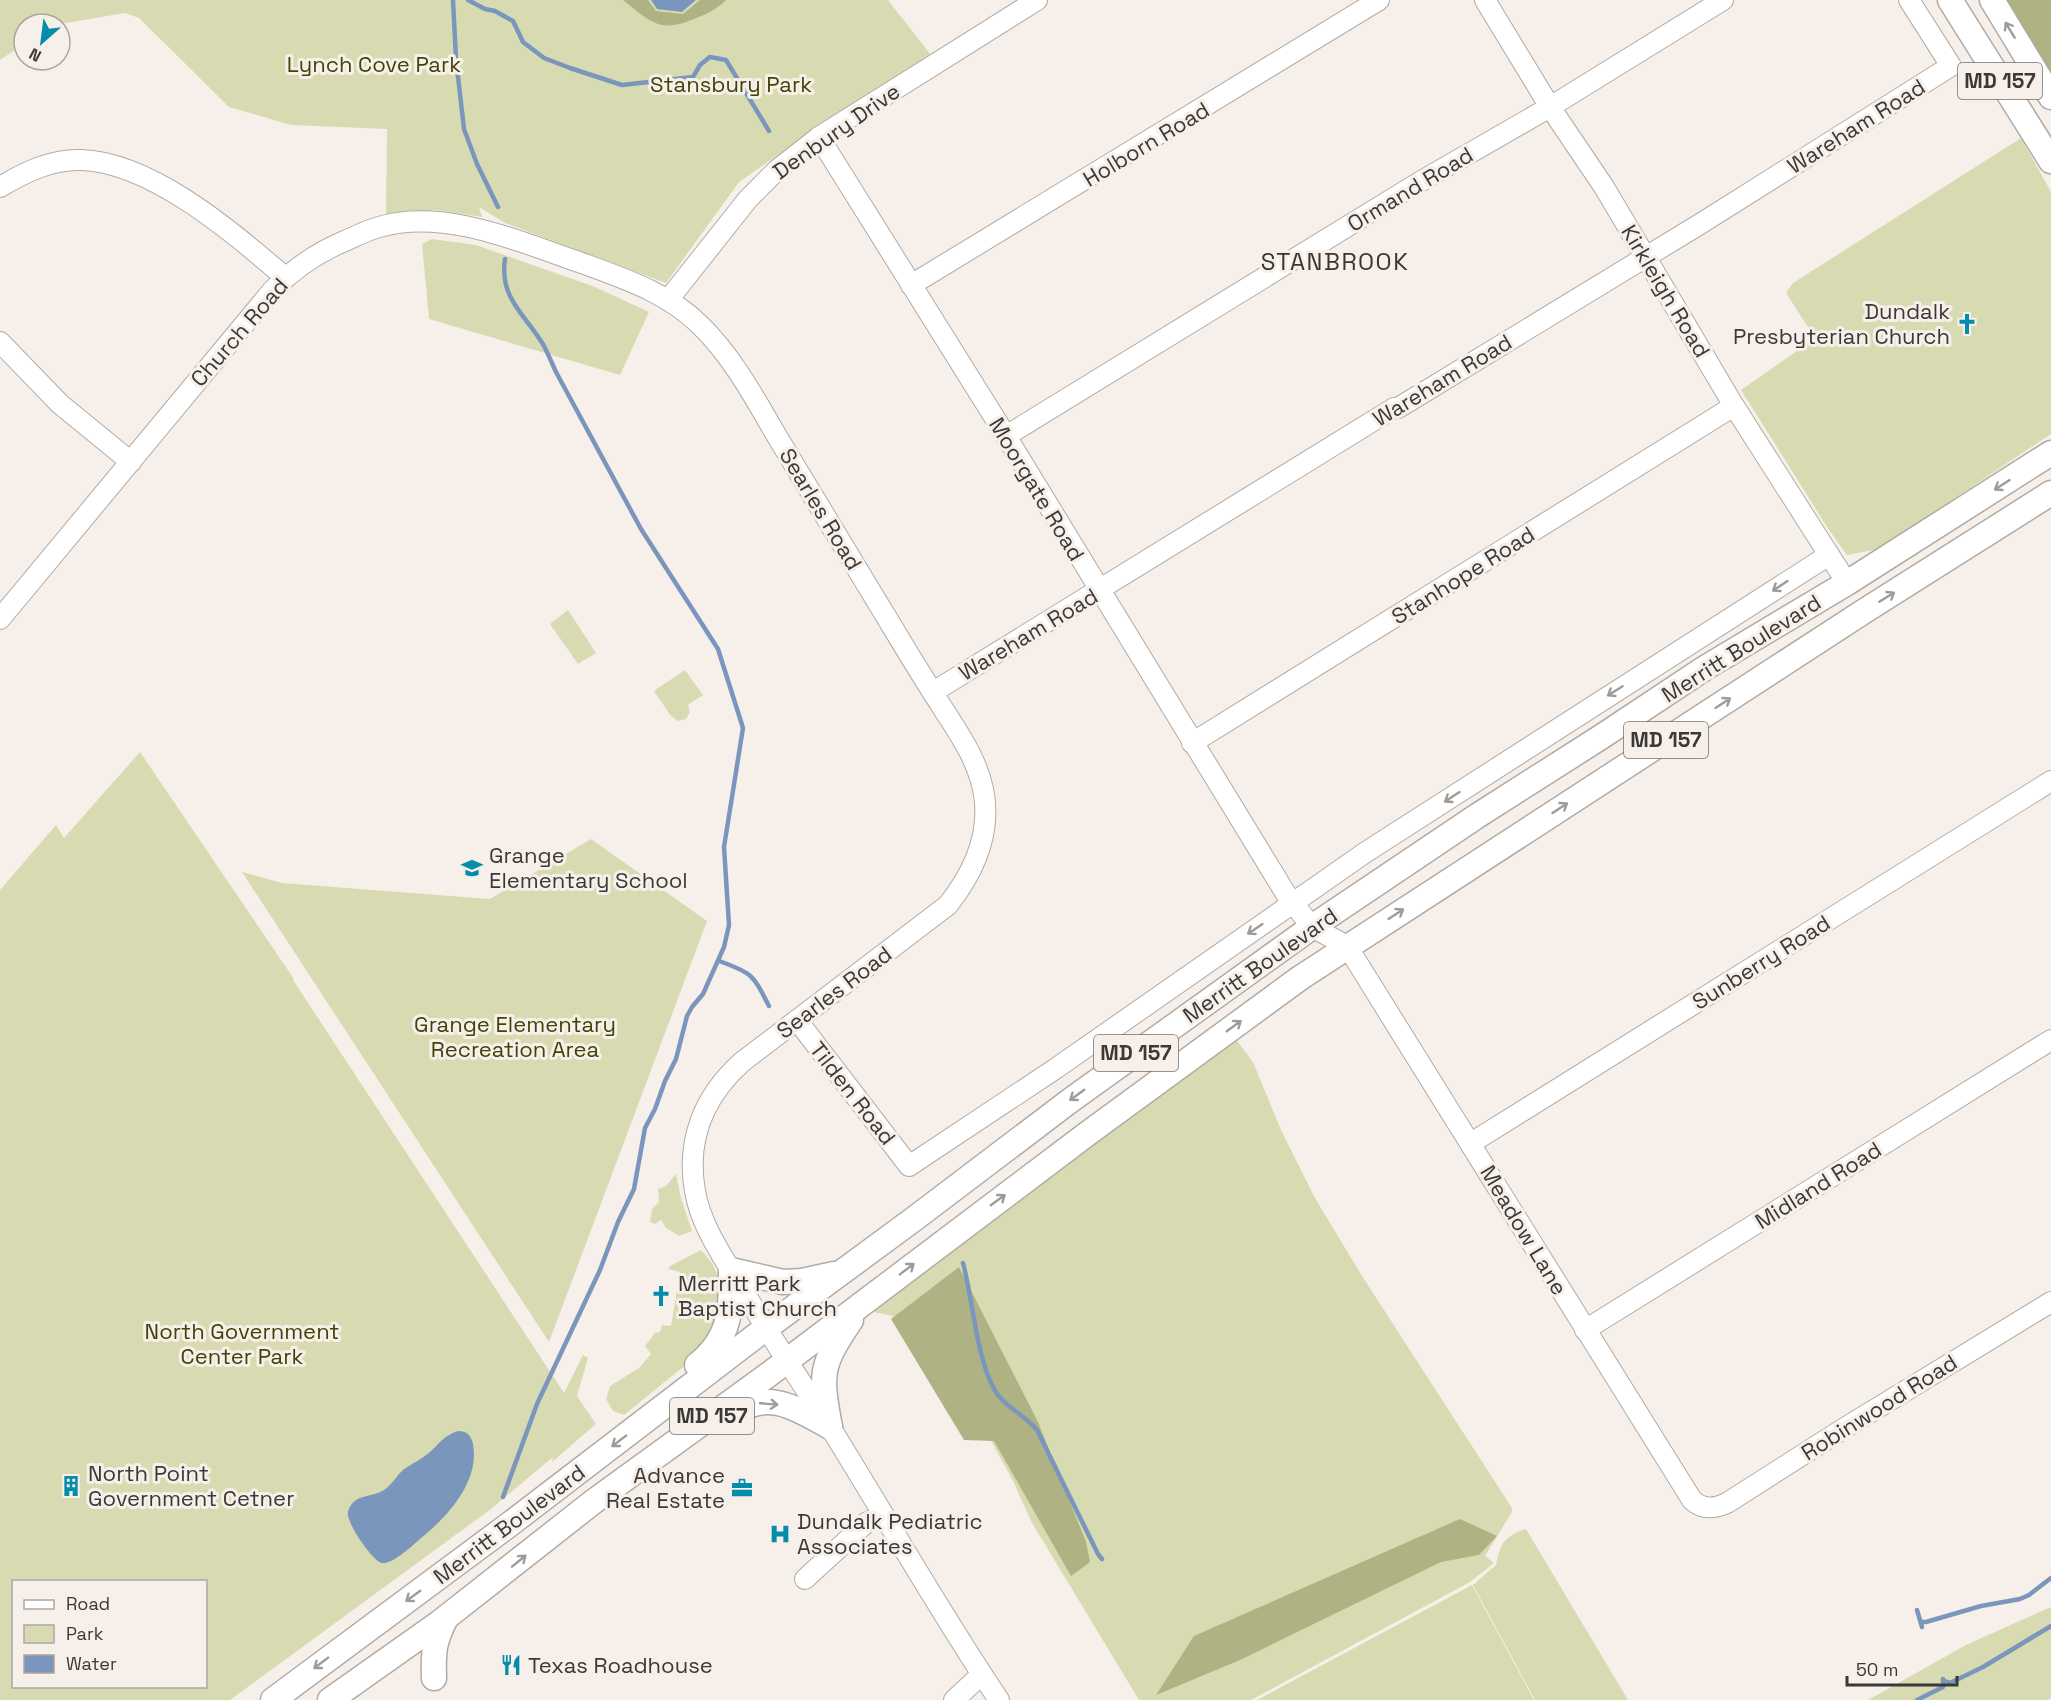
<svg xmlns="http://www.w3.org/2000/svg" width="2051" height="1700" font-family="'Space Grotesk',sans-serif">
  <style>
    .green { fill: #d8dbb1; fill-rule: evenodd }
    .forest { fill: #afb282 }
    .water { fill: #7b96bd }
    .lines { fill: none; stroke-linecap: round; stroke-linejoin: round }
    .stream { stroke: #7b96bd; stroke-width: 4.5 }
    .minor-casing { stroke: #b1aba5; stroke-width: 22 }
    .major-casing { stroke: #b1aba5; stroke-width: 27 }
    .minor { stroke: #fff; stroke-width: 20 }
    .major { stroke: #fff; stroke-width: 24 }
    .oneway { stroke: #9d9c9a }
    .labels { text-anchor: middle; stroke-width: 6; stroke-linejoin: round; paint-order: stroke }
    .shield { fill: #f7f0ea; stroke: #736f6c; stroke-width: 1.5 }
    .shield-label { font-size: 21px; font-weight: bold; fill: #3b3836 }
    .park-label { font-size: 22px; fill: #424307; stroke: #f7f0ea }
    .street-label { font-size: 22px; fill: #3b3836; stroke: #f7f0ea }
    .poi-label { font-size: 22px; fill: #3b3836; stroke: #f7f0ea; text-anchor: start }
    .neighbourhood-label { font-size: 24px; letter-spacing: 1.5px; fill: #3a3530; stroke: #f7f0ea }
  </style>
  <rect width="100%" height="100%" fill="#f7f0ea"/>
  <!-- green -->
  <g class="green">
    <path d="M0 0H888L931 55 829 119 739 182 666 283 505 223 479 207 482 217 436 210 386 215 387 129 291 125 229 107 139 18 125 13 60 24H24V44L0 60Z"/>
    <path d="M2021 138 2051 192V434L1879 549 1847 555 1829 530 1741 390 1814 339 1817 341 1786 293 1793 283Z"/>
    <path d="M432 239 476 245 595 287 649 312 620 375 429 319 422 244Z"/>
    <path d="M568 610 596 653 578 664 550 624Z"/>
    <path d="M685 670 703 695 688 705 690 712 686 719 678 721 671 716 654 691Z"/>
    <path d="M140 752 294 979 293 980 564 1393 583 1355 588 1358 577 1396 596 1424 552 1462 553 1457 491 1509 230 1700H0V890L56 825 64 838ZM14 1582H206V1686H14Z"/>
    <path d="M591 839 707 921 549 1342 242 872 282 883 490 899Z"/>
    <path d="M1235 1038 1253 1062 1281 1130 1315 1198 1362 1276 1512 1508V1512L1485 1556 1494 1563 1470 1582 1251 1700H1139L1032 1523 1013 1481 983 1426 893 1316 874 1312 983 1224Z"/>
    <path d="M676 1174 681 1198 692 1231 679 1236 666 1228 661 1220 655 1224 650 1222 652 1209 659 1202 658 1189 666 1186Z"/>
    <path d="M701 1250 712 1263 725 1292 704 1350 624 1415 613 1411 606 1399 610 1386 639 1368 651 1354 645 1346 655 1333 660 1332 662 1325 671 1326 680 1272 668 1269 670 1266Z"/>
    <path d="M1526 1529 1628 1700H1535L1473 1585 1496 1565C1500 1544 1504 1536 1526 1529Z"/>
    <path d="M1472 1585 1534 1700H1257Z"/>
    <path d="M2051 1607V1698L2048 1700H1868L1966 1645Z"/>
  </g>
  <!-- forest -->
  <g class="forest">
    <path d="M623 0H648L656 11 683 14 700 0H726C717 9 707 14 694 19 659 34 650 21 623 0Z"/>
    <path d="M2008 0H2051V73L2006 2Z"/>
    <path d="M959 1267 1038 1422 1086 1542 1090 1562 1071 1576 994 1441 964 1440 891 1319Z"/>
    <path d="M1460 1519 1497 1536 1479 1555 1441 1562 1240 1660 1156 1695 1194 1636Z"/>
  </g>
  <!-- water -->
  <g class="water">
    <path d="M651 0H696L682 12 657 9Z"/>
    <path d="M458 1431C467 1431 471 1435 473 1444 480 1482 447 1517 420 1539 413 1545 392 1565 382 1563 373 1562 345 1521 348 1512 353 1493 372 1498 384 1490 392 1485 396 1476 403 1470 411 1464 422 1459 430 1452 440 1443 443 1436 458 1431Z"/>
  </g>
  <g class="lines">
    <!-- stream -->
    <g class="stream">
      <path d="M453 0 456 59 464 129 477 164 498 207"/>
      <path d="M468 0 485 9 495 11 513 21 523 42 544 58 570 68 622 85 693 77 700 65 710 57 726 60 769 131"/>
      <path d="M719 961C753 973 753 975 769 1006"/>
      <path d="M963 1263C973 1300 976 1356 994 1389 1003 1406 1025 1415 1037 1430L1098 1554 1102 1559"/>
      <path d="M503 1497 537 1404 600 1270 618 1222 634 1189 645 1128 655 1109 665 1081 676 1059 687 1016 692 1007 703 994 724 947 729 925 724 847 743 728 718 649 641 529 556 372C552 363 548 354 544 346 526 315 499 299 505 259"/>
      <path d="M1917 1610 1922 1627"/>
      <path d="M1921 1622H1926L1981 1606 2020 1599 2029 1595 2051 1578"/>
      <path d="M1944 1681 1950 1683 1983 1667 2051 1626"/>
      <path d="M1917 1700 1943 1687V1679"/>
    </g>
    <defs>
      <g id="minor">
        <path d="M1485 0 1550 107 1604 187 1734 406 1847 583"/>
        <path d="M819 137 1006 436 1286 894 1312 927 1347 946 1692 1500C1703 1510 1714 1509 1727 1503L1843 1429 2051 1302"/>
        <path d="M0 187C25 172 52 159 81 160 152 162 233 233 285 277"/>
        <path d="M911 285 1379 0"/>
        <path d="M668 300 748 199 777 170 819 137 1037 0"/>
        <path d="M0 342 60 404 131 462"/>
        <path d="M1006 436 1418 183 1550 107 1723 0"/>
        <path d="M0 619 272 291C294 268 318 252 347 240 358 235 368 230 379 227 444 208 518 241 579 262 622 278 667 292 700 325 733 357 755 399 778 438 811 492 843 546 876 600 898 636 919 672 942 707 959 734 976 757 983 789 992 832 974 872 948 905L742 1062C704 1096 686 1140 695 1191 700 1222 719 1251 735 1277 765 1328 798 1377 830 1427 886 1517 939 1611 999 1700"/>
        <path d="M933 692 1394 408H1398L1700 224 1951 66 1909 0"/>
        <path d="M1192 743 1734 406"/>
        <path d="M797 1020 909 1166 1055 1069 1366 852 1829 555"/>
        <path d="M1471 1143 2051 781"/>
        <path d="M1585 1330 2051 1040"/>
        <path d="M805 1579 866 1523 883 1515"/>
        <path d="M954 1700 982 1674"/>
      </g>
      <g id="major">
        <path d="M1950 0 2051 161"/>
        <path d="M1992 0 2051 97"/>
        <path d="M697 1365C731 1338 731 1310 731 1270L783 1282 802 1281 834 1274"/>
        <path d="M729 1418C737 1413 745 1406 754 1404 780 1396 808 1415 830 1427"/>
        <path d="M830 1427C820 1373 820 1366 851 1320"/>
        <path d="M434 1678C433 1652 434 1641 446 1618"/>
        <path d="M273 1700 510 1524 766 1328 914 1219 1071 1100 1312 927 1477 816 1601 737 1705 668 1847 583 2051 453"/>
        <path d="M330 1700 439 1623 593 1502 768 1375 1087 1134 1300 978 1866 610 2051 493"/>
      </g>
    </defs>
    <!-- minor casing -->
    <use href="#minor" class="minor-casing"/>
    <!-- major casing -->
    <use href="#major" class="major-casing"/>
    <!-- minor -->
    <use href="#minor" class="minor"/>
    <!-- major -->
    <use href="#major" class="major"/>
  </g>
  <!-- one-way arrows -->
  <defs><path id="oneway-shaft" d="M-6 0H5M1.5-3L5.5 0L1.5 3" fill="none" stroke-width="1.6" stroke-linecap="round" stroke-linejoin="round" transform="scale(1.5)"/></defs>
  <g class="oneway">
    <use href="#oneway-shaft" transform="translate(2010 30) rotate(-121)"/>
    <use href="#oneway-shaft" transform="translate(2002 485) rotate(147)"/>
    <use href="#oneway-shaft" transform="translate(1780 586) rotate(147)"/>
    <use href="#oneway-shaft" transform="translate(1887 597) rotate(-32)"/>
    <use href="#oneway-shaft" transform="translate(1615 691) rotate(148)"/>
    <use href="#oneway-shaft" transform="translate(1723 703) rotate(-33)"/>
    <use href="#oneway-shaft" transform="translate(1452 797) rotate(147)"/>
    <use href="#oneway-shaft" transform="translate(1560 808) rotate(-33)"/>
    <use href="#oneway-shaft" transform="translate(1396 914) rotate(-33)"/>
    <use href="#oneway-shaft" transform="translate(1255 929) rotate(146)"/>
    <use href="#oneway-shaft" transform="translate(1234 1026) rotate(-36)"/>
    <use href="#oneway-shaft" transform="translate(1077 1095) rotate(144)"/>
    <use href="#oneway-shaft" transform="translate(998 1200) rotate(-36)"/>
    <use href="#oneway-shaft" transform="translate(907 1269) rotate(-37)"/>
    <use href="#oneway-shaft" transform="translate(769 1404) rotate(5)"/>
    <use href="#oneway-shaft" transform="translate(619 1441) rotate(143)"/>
    <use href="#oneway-shaft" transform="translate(519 1561) rotate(-39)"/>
    <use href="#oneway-shaft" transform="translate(413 1596) rotate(144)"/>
    <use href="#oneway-shaft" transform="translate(321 1663) rotate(143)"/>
  </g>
  <!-- icons -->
  <defs>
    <symbol id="church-bare" viewBox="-9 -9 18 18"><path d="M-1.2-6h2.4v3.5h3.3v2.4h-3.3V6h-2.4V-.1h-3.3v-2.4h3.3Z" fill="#058cab" stroke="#f7f0ea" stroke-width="2.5" paint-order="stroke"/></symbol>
    <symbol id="school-bare" viewBox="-9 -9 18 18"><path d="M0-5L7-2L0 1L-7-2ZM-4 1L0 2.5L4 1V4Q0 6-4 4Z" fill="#058cab" stroke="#f7f0ea" stroke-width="2.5" paint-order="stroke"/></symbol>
    <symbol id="building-bare" viewBox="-9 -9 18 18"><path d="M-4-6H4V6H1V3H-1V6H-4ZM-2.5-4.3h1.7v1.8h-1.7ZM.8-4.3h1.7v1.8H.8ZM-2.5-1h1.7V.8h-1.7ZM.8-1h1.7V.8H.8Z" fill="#058cab" stroke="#f7f0ea" stroke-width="2.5" paint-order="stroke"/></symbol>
    <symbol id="office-bare" viewBox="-9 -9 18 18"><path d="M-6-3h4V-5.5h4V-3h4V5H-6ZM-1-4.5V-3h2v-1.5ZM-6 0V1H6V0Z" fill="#058cab" stroke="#f7f0ea" stroke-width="2.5" paint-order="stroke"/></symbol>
    <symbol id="hospital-bare" viewBox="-9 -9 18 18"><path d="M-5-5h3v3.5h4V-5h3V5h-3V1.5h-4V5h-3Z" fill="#058cab" stroke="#f7f0ea" stroke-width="2.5" paint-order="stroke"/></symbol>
    <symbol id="restaurant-bare" viewBox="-9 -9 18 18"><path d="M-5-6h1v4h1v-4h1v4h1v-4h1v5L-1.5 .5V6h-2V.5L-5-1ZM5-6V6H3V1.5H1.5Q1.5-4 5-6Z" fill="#058cab" stroke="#f7f0ea" stroke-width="2.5" paint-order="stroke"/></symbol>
  </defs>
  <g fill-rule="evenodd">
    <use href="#church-bare" x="1952" y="309" width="30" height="30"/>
    <use href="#school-bare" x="457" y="853" width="30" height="30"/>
    <use href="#church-bare" x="646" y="1281" width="30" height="30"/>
    <use href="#building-bare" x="56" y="1471" width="30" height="30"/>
    <use href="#office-bare" x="727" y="1473" width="30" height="30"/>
    <use href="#hospital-bare" x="765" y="1519" width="30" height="30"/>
    <use href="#restaurant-bare" x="496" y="1650" width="30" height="30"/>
  </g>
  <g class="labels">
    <!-- shield labels -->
    <g class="shield">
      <rect x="1958" y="63" width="84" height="36" rx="4.5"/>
      <rect x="1624" y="722" width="84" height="36" rx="4.5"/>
      <rect x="1094" y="1035" width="84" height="36" rx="4.5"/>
      <rect x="670" y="1398" width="84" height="36" rx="4.5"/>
    </g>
    <g class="shield-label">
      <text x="2000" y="88">MD 157</text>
      <text x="1666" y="747">MD 157</text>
      <text x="1136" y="1060">MD 157</text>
      <text x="712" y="1423">MD 157</text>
    </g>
    <!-- park labels -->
    <g class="park-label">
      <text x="374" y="72">Lynch Cove Park</text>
      <text x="731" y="92">Stansbury Park</text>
      <text x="515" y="1032">Grange Elementary<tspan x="515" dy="25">Recreation Area</tspan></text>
      <text x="242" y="1339">North Government<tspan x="242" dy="25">Center Park</tspan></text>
    </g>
    <!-- street labels -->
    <g class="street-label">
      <text transform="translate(1856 126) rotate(-32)" y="8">Wareham Road</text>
      <text transform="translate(836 131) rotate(-35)" y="8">Denbury Drive</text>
      <text transform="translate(1146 144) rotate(-31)" y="8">Holborn Road</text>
      <text transform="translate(1410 189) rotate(-31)" y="8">Ormand Road</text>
      <text transform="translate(1666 291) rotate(59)" y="8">Kirkleigh Road</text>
      <text transform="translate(239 332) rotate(-49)" y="8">Church Road</text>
      <text transform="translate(1442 380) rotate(-31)" y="8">Wareham Road</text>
      <text transform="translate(1037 489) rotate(59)" y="8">Moorgate Road</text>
      <text transform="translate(821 509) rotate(59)" y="8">Searles Road</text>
      <text transform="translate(1463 575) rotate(-32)" y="8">Stanhope Road</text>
      <text transform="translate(1028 634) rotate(-31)" y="8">Wareham Road</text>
      <text transform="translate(1741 648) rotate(-32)" y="8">Merritt Boulevard</text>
      <text transform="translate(1761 962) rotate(-32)" y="8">Sunberry Road</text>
      <text transform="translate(1260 965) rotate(-35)" y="8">Merritt Boulevard</text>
      <text transform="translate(834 992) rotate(-37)" y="8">Searles Road</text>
      <text transform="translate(853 1093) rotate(52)" y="8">Tilden Road</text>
      <text transform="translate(1818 1185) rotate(-32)" y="8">Midland Road</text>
      <text transform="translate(1524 1230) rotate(59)" y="8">Meadow Lane</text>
      <text transform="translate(1879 1407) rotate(-32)" y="8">Robinwood Road</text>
      <text transform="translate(509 1524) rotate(-37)" y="8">Merritt Boulevard</text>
    </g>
    <!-- poi labels -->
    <g class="poi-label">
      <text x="1950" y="319" text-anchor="end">Dundalk<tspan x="1950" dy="25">Presbyterian Church</tspan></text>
      <text x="489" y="863">Grange<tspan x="489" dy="25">Elementary School</tspan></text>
      <text x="678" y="1291">Merritt Park<tspan x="678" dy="25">Baptist Church</tspan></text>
      <text x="88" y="1481">North Point<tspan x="88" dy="25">Government Cetner</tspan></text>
      <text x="725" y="1483" text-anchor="end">Advance<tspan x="725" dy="25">Real Estate</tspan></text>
      <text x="797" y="1529">Dundalk Pediatric<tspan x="797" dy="25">Associates</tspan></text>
      <text x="528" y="1673">Texas Roadhouse</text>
    </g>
    <!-- neighbourhood labels -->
    <g class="neighbourhood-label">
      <text x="1335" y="270">STANBROOK</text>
    </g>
  </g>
  <!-- legend -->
  <rect x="12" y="1580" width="195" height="108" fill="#f7f0ea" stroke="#aca6a2" stroke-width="1.5"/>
  <rect x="24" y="1600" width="30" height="9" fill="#ffffff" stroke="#aca6a2" stroke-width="1.5"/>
  <text x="66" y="1610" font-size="18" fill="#3b3836">Road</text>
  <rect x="24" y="1625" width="30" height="18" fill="#d8dbb1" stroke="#aca6a2" stroke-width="1.5"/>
  <text x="66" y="1640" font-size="18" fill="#3b3836">Park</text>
  <rect x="24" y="1655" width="30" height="18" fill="#7b96bd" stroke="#aca6a2" stroke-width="1.5"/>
  <text x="66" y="1670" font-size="18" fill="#3b3836">Water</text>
  <!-- north arrow -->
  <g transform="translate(42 42) rotate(208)"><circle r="28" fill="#f7f0ea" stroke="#aca6a2" stroke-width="1.5"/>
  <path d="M0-4.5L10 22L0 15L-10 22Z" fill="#058cab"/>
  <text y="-9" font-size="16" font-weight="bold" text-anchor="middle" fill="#3b3836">N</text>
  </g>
  <!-- scale -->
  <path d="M1847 1676v9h110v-9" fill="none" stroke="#3b3836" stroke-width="3"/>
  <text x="1856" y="1676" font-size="18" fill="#3b3836" stroke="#f7f0ea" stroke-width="4.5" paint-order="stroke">50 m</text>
</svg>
